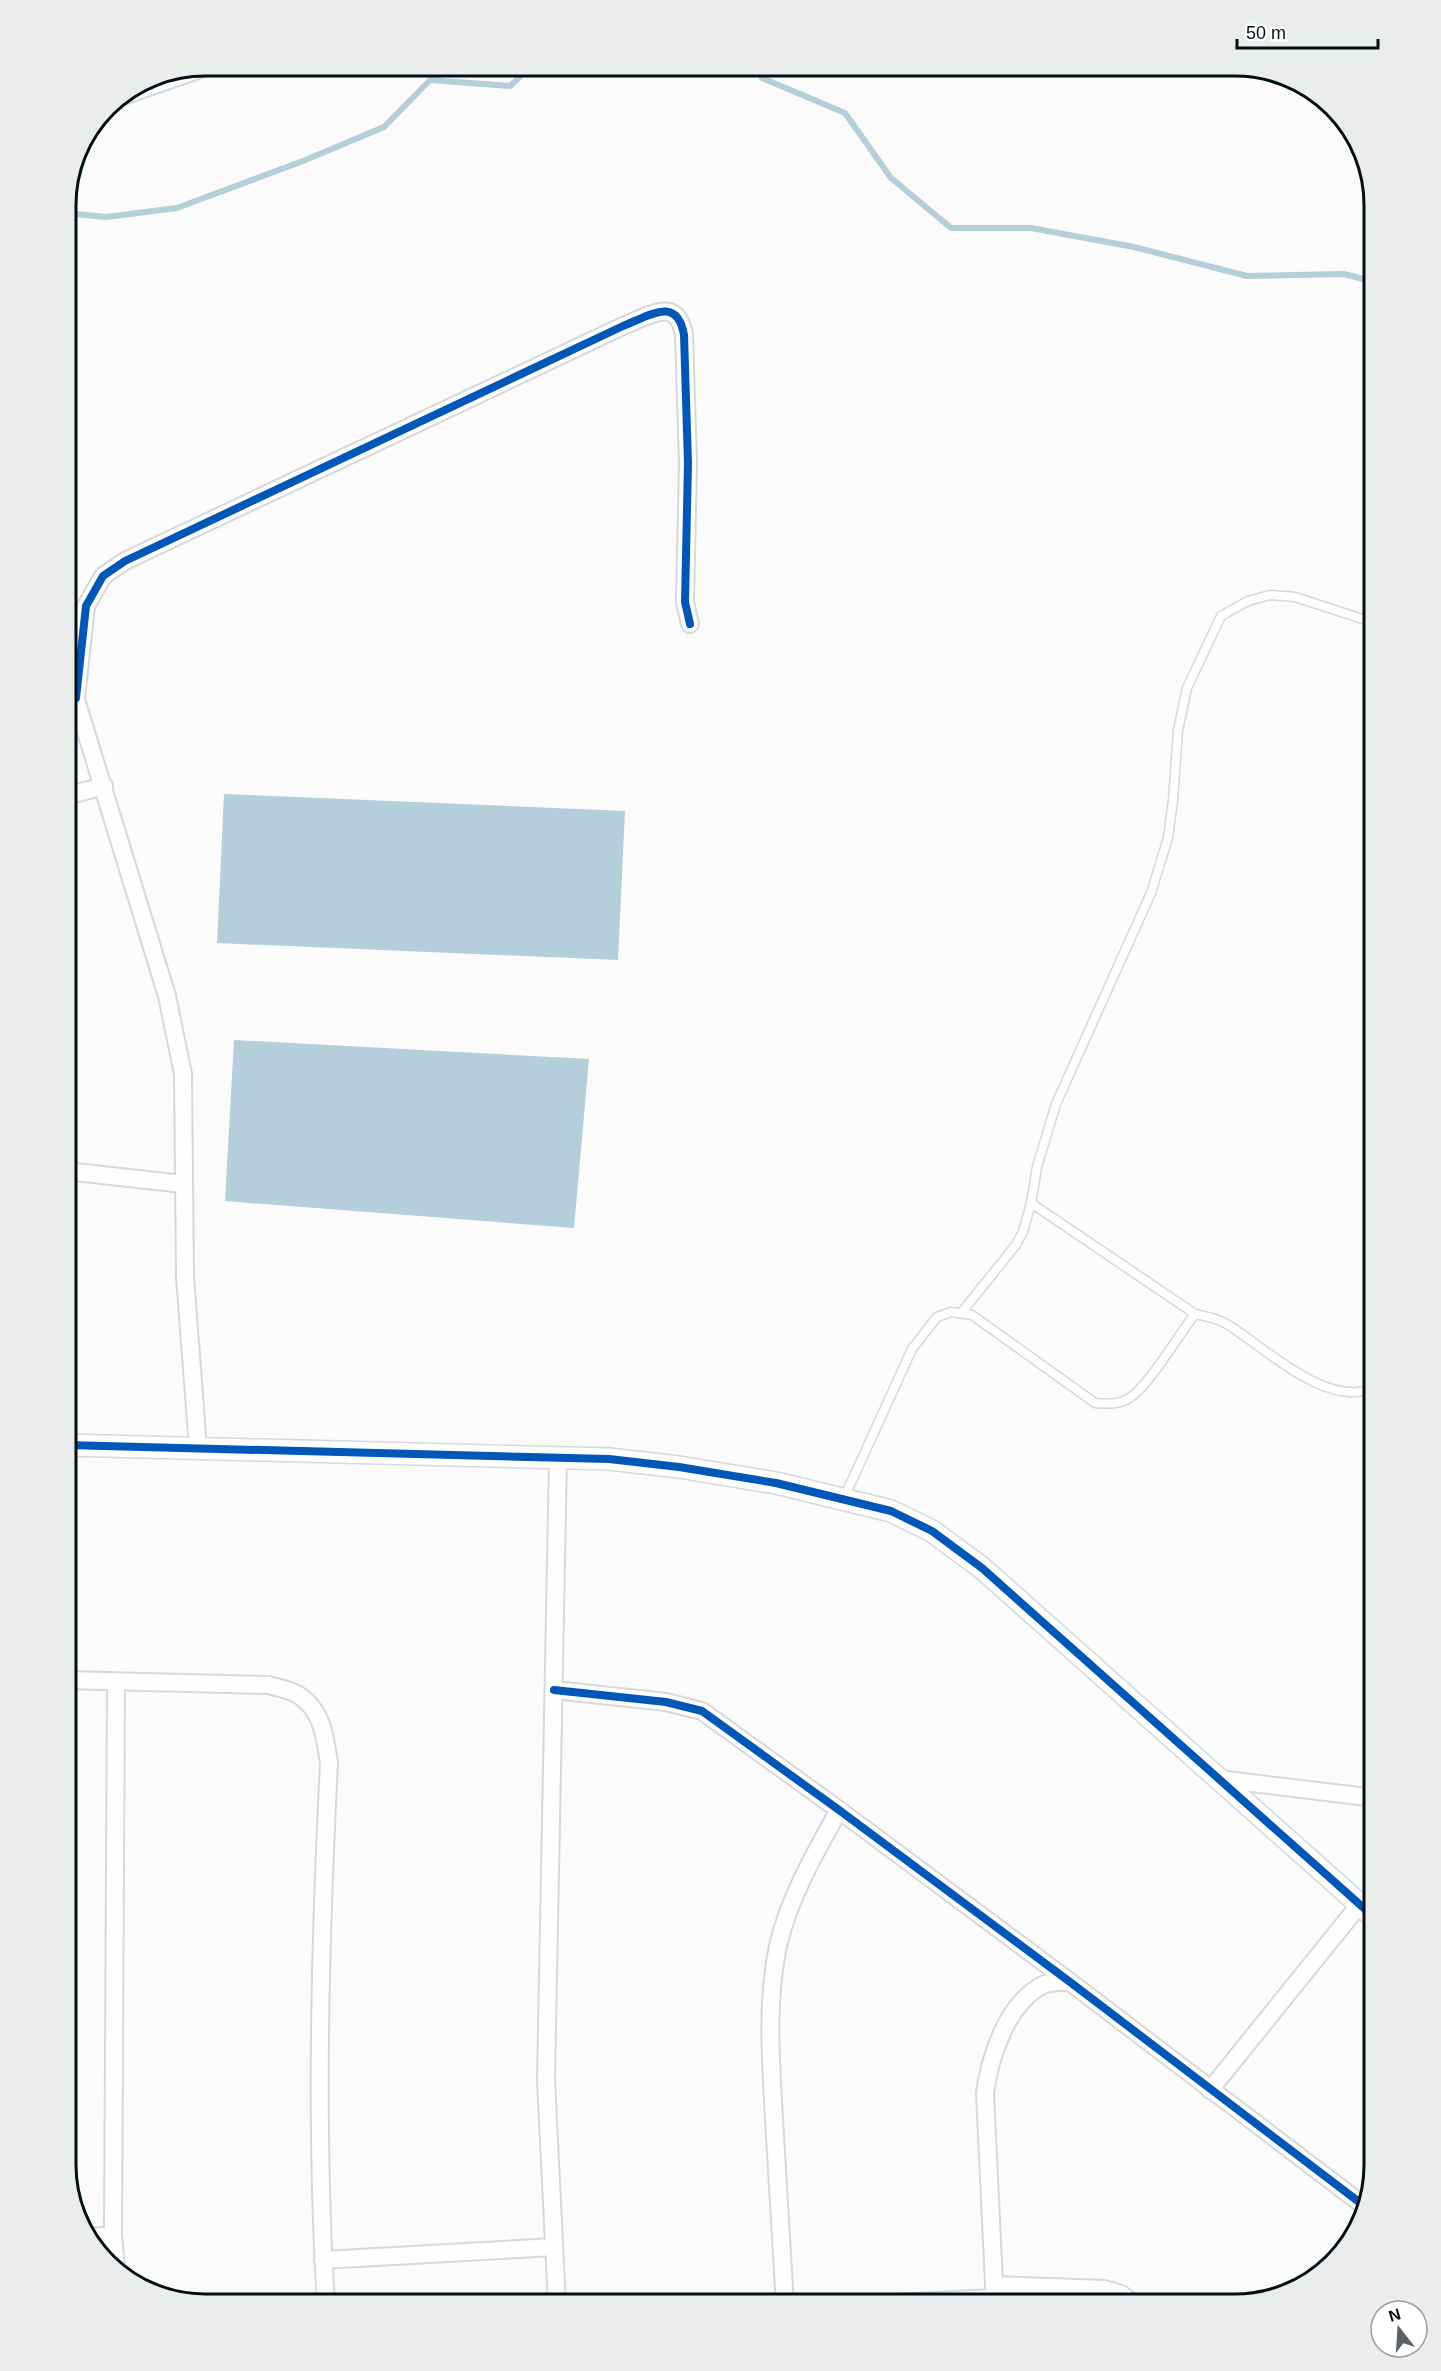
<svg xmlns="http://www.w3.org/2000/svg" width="1441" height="2371" font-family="Helvetica,sans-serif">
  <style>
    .water { fill: #b4ceda }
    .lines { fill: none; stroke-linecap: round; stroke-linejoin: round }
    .stream { stroke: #b4ceda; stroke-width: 6 }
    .service-casing { stroke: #d2dade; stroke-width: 11 }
    .minor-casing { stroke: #d2dade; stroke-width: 20 }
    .tertiary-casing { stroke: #d2dade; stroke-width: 24 }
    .service { stroke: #fefefe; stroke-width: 8 }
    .minor { stroke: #fefefe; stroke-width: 16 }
    .tertiary { stroke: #fefefe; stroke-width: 21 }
    .cycleway-casing { stroke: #fff; stroke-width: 11 }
    .cycleway { stroke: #0057b8; stroke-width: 8 }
    .rim { fill: none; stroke: #030f16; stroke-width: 3 }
  </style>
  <rect width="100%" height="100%" fill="#fbfbfb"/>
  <!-- water -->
  <g class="water">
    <path d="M224 794 625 811 618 960 217 943Z"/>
    <path d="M234 1040 589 1059 574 1228 225 1201Z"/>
  </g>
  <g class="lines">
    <!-- stream -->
    <g class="stream">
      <path d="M755 66 762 78 845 113 891 178 951 228H1031L1134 247 1247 276 1344 274 1375 282"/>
      <path d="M66 213 106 217 177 208 303 161 384 127 430 80 510 86 532 66"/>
    </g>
    <defs>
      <g id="service">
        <path d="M1031 1203 1195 1314C1205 1316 1216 1318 1225 1323 1264 1346 1328 1411 1375 1387"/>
        <path d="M962 1312 1015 1246 1023 1232 1031 1203 1037 1167 1056 1104 1151 893 1168 838 1173 800 1178 730 1187 688 1221 616 1248 601 1270 595 1295 597 1375 623"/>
        <path d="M844 1498 912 1349 937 1317 951 1312 972 1315 1095 1403C1107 1404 1120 1405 1131 1397 1149 1385 1180 1333 1195 1314"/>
      </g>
      <g id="minor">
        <path d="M123 96 209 66"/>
        <path d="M66 667 167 996 183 1074 185 1277 198 1448"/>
        <path d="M76 698 86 606 103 576 125 561 623 326C649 316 677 295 684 335L688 463 685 602 690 624"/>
        <path d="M66 796 104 786"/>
        <path d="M66 1171 183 1184"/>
        <path d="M66 1680 269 1685C278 1688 292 1690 300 1696 323 1712 325 1738 329 1763 320 1941 315 2128 326 2305"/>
        <path d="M554 1690 666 1702 702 1711 839 1810 1070 1982 1363 2205"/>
        <path d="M1219 1779 1375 1798"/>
        <path d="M1210 2090 1360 1904"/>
        <path d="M89 2237 113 2235"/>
        <path d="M323 2260 554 2247"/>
        <path d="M116 2268 113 2235 116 1682"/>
        <path d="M994 2285 1104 2289 1121 2294 1136 2305"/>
        <path d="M557 2305 546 2080 558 1457"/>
        <path d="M703 2305H738"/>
        <path d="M785 2305C781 2243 778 2181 774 2119 771 2062 766 2002 778 1946 789 1898 815 1853 839 1810"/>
        <path d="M853 2305 995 2298"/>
        <path d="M995 2305 985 2093C990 2057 1006 2007 1039 1987 1048 1981 1059 1982 1070 1982"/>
      </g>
      <path id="tertiary" d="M66 1445 609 1459 679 1467 776 1483 891 1511 932 1531 982 1568 1375 1918"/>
    </defs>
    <!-- service casing -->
    <use href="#service" class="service-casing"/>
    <!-- minor casing -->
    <use href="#minor" class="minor-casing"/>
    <!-- tertiary casing -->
    <use href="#tertiary" class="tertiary-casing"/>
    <!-- service -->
    <use href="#service" class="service"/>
    <!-- minor -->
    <use href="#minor" class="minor"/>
    <!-- tertiary -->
    <use href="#tertiary" class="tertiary"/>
    <defs>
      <g id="cycleway">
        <path d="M76 698 86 606 103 576 125 561 623 326C649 316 677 295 684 335L688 463 685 602 690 624"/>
        <path d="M66 1445 609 1459 679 1467 776 1483 891 1511 932 1531 982 1568 1375 1918"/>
        <path d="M554 1690 666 1702 702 1711 839 1810 1070 1982 1363 2205"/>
      </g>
    </defs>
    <!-- cycleway casing -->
    <use href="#cycleway" class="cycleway-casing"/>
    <!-- cycleway -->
    <use href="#cycleway" class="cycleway"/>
  </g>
  <!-- crop -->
  <path d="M0 0H1441V2371H0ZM205 76H1235A129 129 0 0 1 1364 205V2165A129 129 0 0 1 1235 2294H205A129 129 0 0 1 76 2165V205A129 129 0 0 1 205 76Z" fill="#ebecec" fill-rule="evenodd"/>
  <path class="rim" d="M205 76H1235A129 129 0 0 1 1364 205V2165A129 129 0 0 1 1235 2294H205A129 129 0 0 1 76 2165V205A129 129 0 0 1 205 76Z"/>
  <!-- north arrow -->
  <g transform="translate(1399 2329) rotate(343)"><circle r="28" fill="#ffffff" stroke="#9a9fa2" stroke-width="1.5"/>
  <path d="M0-4.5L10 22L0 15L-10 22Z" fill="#5a6266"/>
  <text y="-9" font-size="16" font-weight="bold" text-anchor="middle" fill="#030f16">N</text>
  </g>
  <!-- scale -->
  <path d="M1237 39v9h141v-9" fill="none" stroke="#030f16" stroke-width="3"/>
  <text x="1246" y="39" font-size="18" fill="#030f16" stroke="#ffffff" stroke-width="4.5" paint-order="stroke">50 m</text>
</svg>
